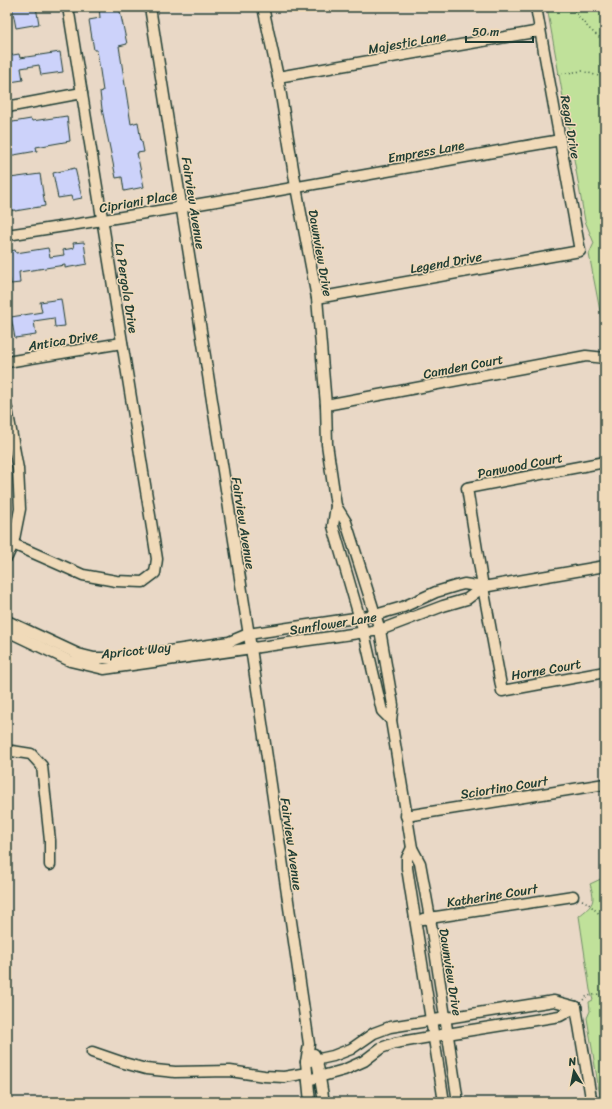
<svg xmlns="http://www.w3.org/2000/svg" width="612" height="1109" font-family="Sriracha,sans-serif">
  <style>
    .green { fill: #c0e19a; stroke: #708f67 }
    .building { fill: #ccd2fa; stroke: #1f3d34 }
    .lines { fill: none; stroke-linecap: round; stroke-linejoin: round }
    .minor-casing { stroke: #1f3d34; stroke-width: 13 }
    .path { stroke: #1f3d34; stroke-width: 1.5; stroke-dasharray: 1 3; stroke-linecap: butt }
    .minor { stroke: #f0dab9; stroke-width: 10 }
    .labels { text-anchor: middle; stroke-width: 3; stroke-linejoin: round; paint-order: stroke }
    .street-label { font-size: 13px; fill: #1f3d34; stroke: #f0dab9 }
  </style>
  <rect width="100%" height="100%" fill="#e9d8c6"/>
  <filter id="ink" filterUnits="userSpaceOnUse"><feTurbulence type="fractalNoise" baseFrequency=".025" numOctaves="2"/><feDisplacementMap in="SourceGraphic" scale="8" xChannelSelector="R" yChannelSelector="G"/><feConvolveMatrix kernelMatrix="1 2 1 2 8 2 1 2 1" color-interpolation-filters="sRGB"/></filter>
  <g filter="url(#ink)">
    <!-- green -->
    <g class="green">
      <path d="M547 7H600L605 15V337L589 254 594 243 585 221Z"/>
      <path d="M605 877V1102H601L587 1018 590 1011 589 1002 593 1000 590 990 579 916C593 905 596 902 590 884Z"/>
    </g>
    <!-- building -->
    <g class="building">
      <path d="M12 7H36L39 24 16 28Z"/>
      <path d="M99 7H119L127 44 119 46 131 124 138 122 141 142H142L144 152 137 153 144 187 124 191 122 177 116 178 102 109 100 92 103 91 97 50H94L89 20 100 18Z"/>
      <path d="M60 52 63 72 41 75 39 65 21 68 23 80 10 82 9 76H7V56L19 54 20 58Z"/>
      <path d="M67 116 70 141 36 147 37 151 8 156 7 123 31 119 32 121Z"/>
      <path d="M75 168 82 198 72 200 71 196 58 198 53 173Z"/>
      <path d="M40 174 45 206 15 211V210L7 211V184L11 183 10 178Z"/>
      <path d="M84 242 87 264 65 268V265L19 272 20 283 11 284 9 276 7 277V252L15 250 16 253 48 248 50 257 64 255 63 250 74 248 73 243Z"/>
      <path d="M61 299 65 326 55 327 54 318 34 321 36 335 15 338 11 317 42 312 40 302Z"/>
    </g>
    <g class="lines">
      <defs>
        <g id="minor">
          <path d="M150 7 251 648 309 1044 306 1062 310 1102"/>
          <path d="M263 7 278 77 296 187 317 298 326 405 327 444 336 506 333 526 364 633 382 711 391 720"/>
          <path d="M278 77 540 31"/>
          <path d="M7 107 82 93"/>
          <path d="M7 235C192 207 376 173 560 140"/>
          <path d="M317 298 580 251 536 7"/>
          <path d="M7 362 122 343"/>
          <path d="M326 405 586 356 605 358"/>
          <path d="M7 409 18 469 20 509 13 544 7 557"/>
          <path d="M605 462 467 488 483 587 502 691 605 672"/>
          <path d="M336 506 346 522 380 630 393 705 391 720 412 848 420 863 430 918 458 1102"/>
          <path d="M13 544 83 575 116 581 143 582 155 573 157 559 68 7"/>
          <path d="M7 621 78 654 94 658H123L229 642 248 634 375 615 403 607 436 592 456 586 464 584 483 587 605 566"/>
          <path d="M7 631 70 661 104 669 380 630 443 606 467 599 483 587"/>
          <path d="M7 752 12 751 31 754 42 766 50 841V865"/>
          <path d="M406 816 605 784"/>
          <path d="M412 848 407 858V868L444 1102"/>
          <path d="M423 919 573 896"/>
          <path d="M576 1007 591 1098 590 1102"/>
          <path d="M92 1052 124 1063 146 1069 175 1072 230 1071 264 1076 284 1077 307 1073"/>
          <path d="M314 1054 317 1060 324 1102"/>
          <path d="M306 1062 333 1056 351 1049 374 1033 390 1027 554 1001 576 1007"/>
          <path d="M308 1080 344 1070 364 1061 381 1048 395 1043 447 1034 560 1016 576 1007"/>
        </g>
      </defs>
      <!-- minor casing -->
      <use href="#minor" class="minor-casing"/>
      <!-- path -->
      <g class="path">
        <path d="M572 7C581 21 591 32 605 41"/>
        <path d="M558 74 582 71 605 78"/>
        <path d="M582 900C592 904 595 913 605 917"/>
        <path d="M583 1000 587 996 605 993"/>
      </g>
      <!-- minor -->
      <use href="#minor" class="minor"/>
    </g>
  </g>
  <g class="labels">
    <!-- street labels -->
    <g class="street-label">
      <text transform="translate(407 42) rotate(-10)" y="5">Majestic Lane</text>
      <text transform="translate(571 127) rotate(80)" y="5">Regal Drive</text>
      <text transform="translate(426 151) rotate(-10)" y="5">Empress Lane</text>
      <text transform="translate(138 201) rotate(-10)" y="5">Cipriani Place</text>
      <text transform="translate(194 203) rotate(81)" y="5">Fairview Avenue</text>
      <text transform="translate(321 253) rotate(80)" y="5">Dawnview Drive</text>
      <text transform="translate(446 262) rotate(-10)" y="5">Legend Drive</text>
      <text transform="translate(127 288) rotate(81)" y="5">La Pergola Drive</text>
      <text transform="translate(63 340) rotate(-9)" y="5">Antica Drive</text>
      <text transform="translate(463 366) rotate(-11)" y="5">Camden Court</text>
      <text transform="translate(520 465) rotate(-11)" y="5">Panwood Court</text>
      <text transform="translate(244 523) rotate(81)" y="5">Fairview Avenue</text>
      <text transform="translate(333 623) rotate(-9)" y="5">Sunflower Lane</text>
      <text transform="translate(136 650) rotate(-6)" y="5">Apricot Way</text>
      <text transform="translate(546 669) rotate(-10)" y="5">Horne Court</text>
      <text transform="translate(504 787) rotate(-9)" y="5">Sciortino Court</text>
      <text transform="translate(292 844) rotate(82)" y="5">Fairview Avenue</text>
      <text transform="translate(492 895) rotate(-9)" y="5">Katherine Court</text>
      <text transform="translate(451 972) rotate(81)" y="5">Dawnview Drive</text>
    </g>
  </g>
  <!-- margin -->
  <rect width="612" height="1109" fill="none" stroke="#f0dab9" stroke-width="24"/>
  <rect x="12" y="12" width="588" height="1085" fill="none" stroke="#1f3d34" stroke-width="1.5" filter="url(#ink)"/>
  <!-- north arrow -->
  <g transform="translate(574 1071) rotate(350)" stroke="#f0dab9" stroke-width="3" paint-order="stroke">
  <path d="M0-3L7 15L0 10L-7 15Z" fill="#1f3d34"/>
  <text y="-6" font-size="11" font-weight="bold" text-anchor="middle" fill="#1f3d34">N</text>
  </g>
  <!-- scale -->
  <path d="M466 36v6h67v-6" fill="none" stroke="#1f3d34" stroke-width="2"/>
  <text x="472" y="36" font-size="12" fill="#1f3d34" stroke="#f0dab9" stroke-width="3" paint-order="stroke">50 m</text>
</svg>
